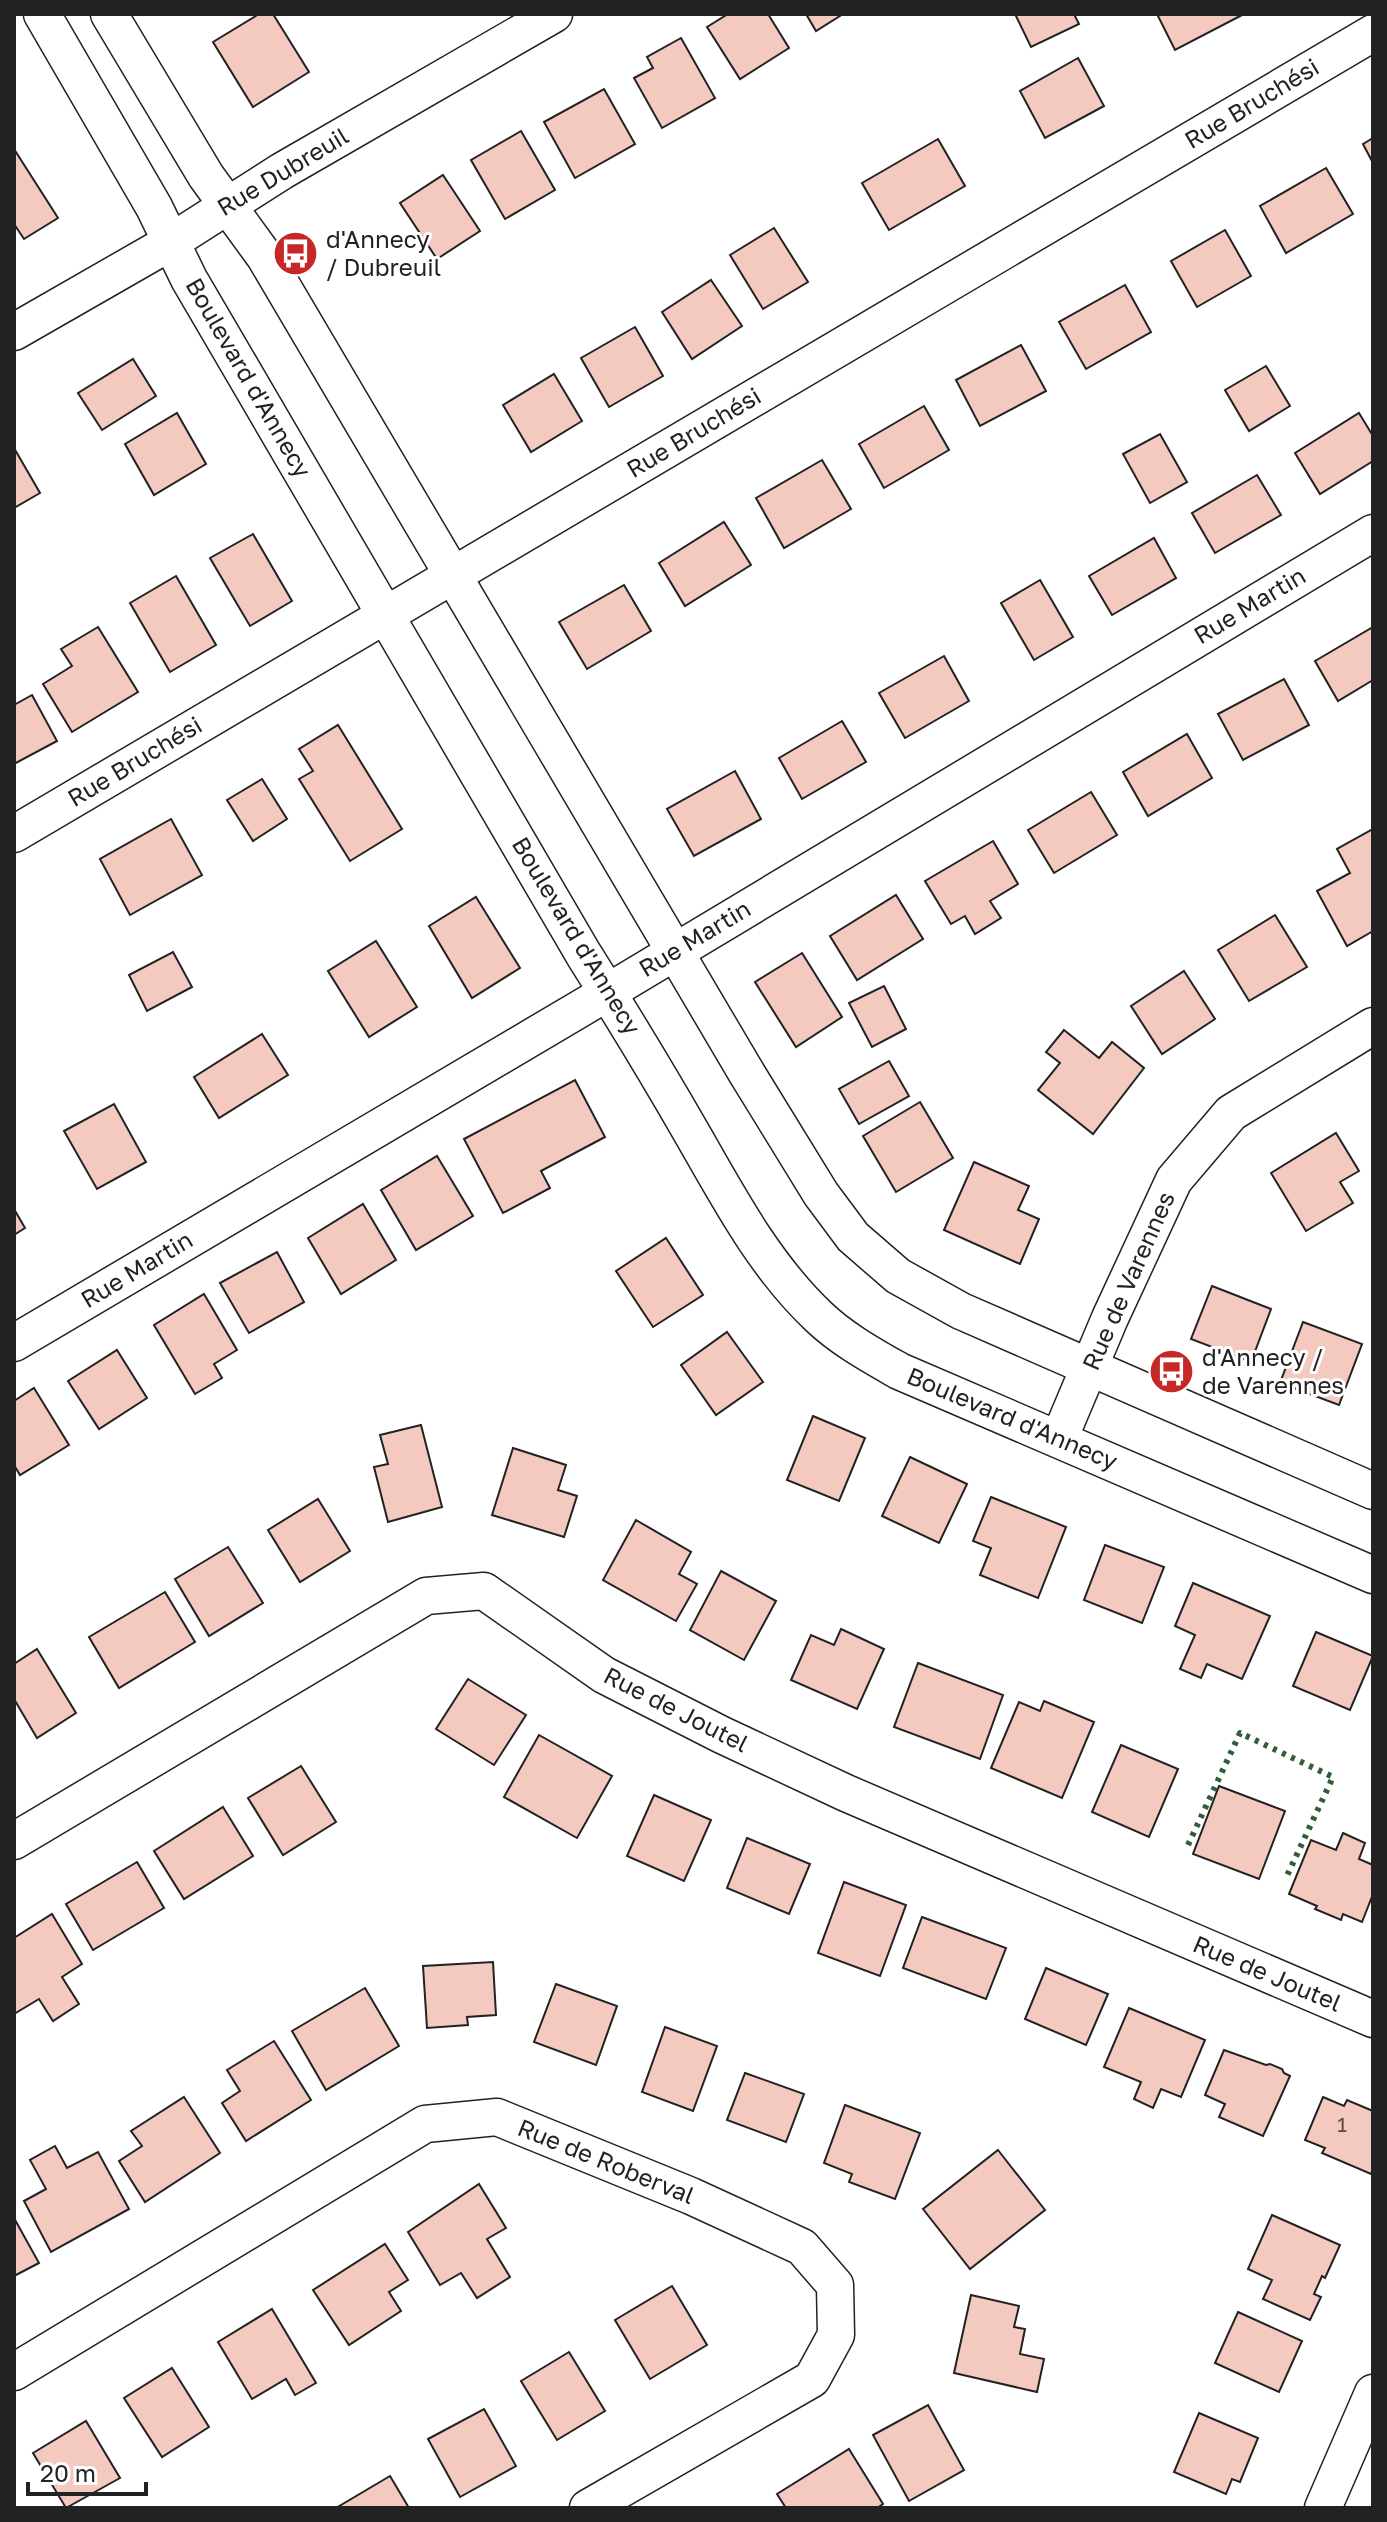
<svg xmlns="http://www.w3.org/2000/svg" width="1387" height="2522" font-family="'Golos Text',sans-serif">
  <style>
    .building { fill: #f3c9c0; stroke: #222; stroke-width: 2 }
    .lines { fill: none; stroke-linecap: round; stroke-linejoin: round }
    .street-casing { stroke: #222; stroke-width: 39 }
    .street { stroke: #fff; stroke-width: 36 }
    .hedge { stroke: #2f5e38; stroke-width: 6; stroke-dasharray: 4 6; stroke-linecap: butt }
    .labels { text-anchor: middle; stroke-width: 6; stroke-linejoin: round; paint-order: stroke }
    .number-label { font-size: 20px; fill: #564c4a }
    .street-label { font-size: 24px; fill: #222; stroke: #fff }
    .poi-label { font-size: 24px; fill: #222; stroke: #fff; text-anchor: start }
  </style>
  <rect width="100%" height="100%" fill="#fff"/>
  <!-- building -->
  <g class="building">
    <path d="M259 14H273L309 72 253 107 213 42Z"/>
    <path d="M728 14H768L789 48 740 79 707 27Z"/>
    <path d="M806 14H843L816 31Z"/>
    <path d="M1015 14H1074L1079 24 1031 47Z"/>
    <path d="M1157 14H1244L1175 50Z"/>
    <path d="M681 38 715 98 662 128 634 78 653 68 647 57Z"/>
    <path d="M1078 58 1104 106 1045 138 1020 91Z"/>
    <path d="M604 89 635 144 575 178 544 122Z"/>
    <path d="M521 131 555 190 505 219 471 160Z"/>
    <path d="M1373 138V163L1363 144Z"/>
    <path d="M938 139 965 186 889 230 862 183Z"/>
    <path d="M14 149 58 218 24 239 14 224Z"/>
    <path d="M1326 168 1353 214 1286 253 1260 206Z"/>
    <path d="M443 175 480 231 437 259 400 203Z"/>
    <path d="M774 228 808 282 763 309 730 255Z"/>
    <path d="M1225 230 1251 276 1197 307 1171 261Z"/>
    <path d="M711 280 742 326 692 359 662 312Z"/>
    <path d="M1125 285 1151 332 1086 369 1059 322Z"/>
    <path d="M635 327 663 376 609 407 581 358Z"/>
    <path d="M1021 345 1046 391 980 426 956 380Z"/>
    <path d="M133 359 156 396 102 430 78 393Z"/>
    <path d="M1266 366 1290 406 1249 431 1225 390Z"/>
    <path d="M554 374 582 421 531 452 503 405Z"/>
    <path d="M924 406 949 450 884 488 859 444Z"/>
    <path d="M177 413 206 464 154 495 125 444Z"/>
    <path d="M1359 413 1373 436V461L1320 494 1295 453Z"/>
    <path d="M1160 434 1187 482 1150 503 1123 454Z"/>
    <path d="M14 448 40 493 14 508Z"/>
    <path d="M822 460 851 509 784 548 756 498Z"/>
    <path d="M1257 475 1281 515 1215 553 1192 513Z"/>
    <path d="M724 522 751 565 685 606 659 563Z"/>
    <path d="M253 534 292 601 250 626 210 558Z"/>
    <path d="M1154 538 1176 578 1112 615 1089 576Z"/>
    <path d="M176 576 216 645 170 672 130 603Z"/>
    <path d="M1040 580 1073 637 1034 660 1001 603Z"/>
    <path d="M624 585 651 631 587 669 559 622Z"/>
    <path d="M98 627 138 692 72 732 43 684 72 666 61 649Z"/>
    <path d="M1373 627V680L1338 701 1315 661Z"/>
    <path d="M944 656 969 701 905 738 879 693Z"/>
    <path d="M1284 679 1309 725 1243 760 1218 714Z"/>
    <path d="M32 695 57 741 14 764V705Z"/>
    <path d="M842 721 866 762 802 799 779 758Z"/>
    <path d="M338 725 402 829 350 861 299 779 313 771 299 749Z"/>
    <path d="M1187 734 1212 778 1148 816 1123 772Z"/>
    <path d="M735 771 761 819 694 856 667 809Z"/>
    <path d="M262 779 287 819 253 841 227 800Z"/>
    <path d="M1091 792 1117 835 1054 873 1028 830Z"/>
    <path d="M171 819 202 875 130 915 100 859Z"/>
    <path d="M1373 829V931L1347 946 1317 891 1350 873 1337 849Z"/>
    <path d="M993 841 1018 884 990 901 1001 918 975 934 965 916 951 924 925 881Z"/>
    <path d="M896 895 923 939 857 980 830 936Z"/>
    <path d="M476 897 520 968 472 998 429 926Z"/>
    <path d="M1275 915 1307 967 1249 1001 1218 950Z"/>
    <path d="M376 941 417 1007 369 1037 328 971Z"/>
    <path d="M173 952 192 987 147 1011 129 975Z"/>
    <path d="M802 953 842 1017 796 1047 755 982Z"/>
    <path d="M1184 971 1215 1019 1162 1054 1131 1006Z"/>
    <path d="M884 986 906 1029 872 1047 849 1003Z"/>
    <path d="M1064 1030 1099 1058 1112 1042 1144 1068 1093 1134 1038 1090 1060 1063 1046 1052Z"/>
    <path d="M262 1034 288 1075 219 1118 194 1077Z"/>
    <path d="M889 1061 909 1096 859 1124 839 1089Z"/>
    <path d="M575 1080 605 1137 541 1171 550 1188 503 1213 464 1139Z"/>
    <path d="M920 1102 953 1158 896 1192 863 1136Z"/>
    <path d="M114 1104 146 1162 97 1189 64 1131Z"/>
    <path d="M1336 1133 1359 1171 1340 1182 1353 1203 1306 1231 1271 1173Z"/>
    <path d="M437 1156 473 1216 416 1250 381 1190Z"/>
    <path d="M974 1162 1029 1186 1018 1210 1039 1219 1020 1264 944 1230Z"/>
    <path d="M363 1204 396 1260 341 1294 308 1238Z"/>
    <path d="M14 1209 25 1228 14 1235Z"/>
    <path d="M666 1238 703 1295 653 1327 616 1271Z"/>
    <path d="M277 1252 304 1302 249 1333 220 1283Z"/>
    <path d="M1212 1286 1271 1309 1251 1362 1191 1339Z"/>
    <path d="M204 1294 237 1350 214 1364 222 1378 195 1394 154 1325Z"/>
    <path d="M1303 1322 1362 1344 1339 1405 1280 1383Z"/>
    <path d="M727 1332 763 1382 716 1415 681 1365Z"/>
    <path d="M117 1350 147 1398 99 1429 68 1381Z"/>
    <path d="M34 1388 69 1445 20 1475 14 1465V1401Z"/>
    <path d="M813 1416 865 1438 839 1501 787 1480Z"/>
    <path d="M421 1425 442 1507 388 1522 374 1467 388 1464 380 1435Z"/>
    <path d="M513 1448 566 1465 558 1490 577 1496 564 1537 492 1515Z"/>
    <path d="M910 1457 967 1484 939 1543 882 1516Z"/>
    <path d="M991 1497 1066 1527 1038 1598 980 1575 991 1548 973 1541Z"/>
    <path d="M318 1499 350 1551 300 1582 268 1530Z"/>
    <path d="M636 1520 691 1552 679 1574 697 1584 676 1621 603 1580Z"/>
    <path d="M1105 1545 1164 1567 1142 1623 1084 1600Z"/>
    <path d="M228 1547 263 1603 209 1636 175 1579Z"/>
    <path d="M721 1571 776 1601 744 1660 690 1630Z"/>
    <path d="M1193 1583 1270 1616 1242 1679 1207 1664 1201 1678 1180 1669 1195 1635 1175 1626Z"/>
    <path d="M165 1592 195 1642 119 1688 89 1637Z"/>
    <path d="M841 1629 884 1649 857 1709 791 1680 811 1635 834 1645Z"/>
    <path d="M1316 1632 1373 1656 1350 1710 1293 1686Z"/>
    <path d="M37 1649 76 1713 37 1738 14 1699V1664Z"/>
    <path d="M918 1663 1003 1695 980 1759 894 1727Z"/>
    <path d="M468 1679 526 1715 494 1765 436 1729Z"/>
    <path d="M1044 1701 1094 1722 1062 1798 991 1768 1019 1702 1040 1711Z"/>
    <path d="M539 1735 612 1776 577 1838 504 1797Z"/>
    <path d="M1121 1745 1178 1769 1149 1837 1092 1812Z"/>
    <path d="M301 1766 336 1822 283 1855 248 1798Z"/>
    <path d="M1219 1786 1285 1811 1259 1879 1193 1854Z"/>
    <path d="M654 1795 711 1820 684 1881 627 1856Z"/>
    <path d="M223 1807 253 1856 184 1899 154 1851Z"/>
    <path d="M1343 1833 1365 1843 1359 1859 1373 1865V1894L1362 1922 1343 1914 1341 1920 1315 1909 1317 1906 1289 1894 1311 1840 1336 1850Z"/>
    <path d="M747 1838 810 1864 789 1914 727 1888Z"/>
    <path d="M137 1862 164 1908 93 1950 66 1904Z"/>
    <path d="M844 1882 906 1905 880 1976 818 1953Z"/>
    <path d="M52 1914 82 1964 62 1977 79 2004 53 2021 39 1999 14 2014V1938Z"/>
    <path d="M922 1917 1006 1948 986 1999 903 1968Z"/>
    <path d="M493 1962 496 2015 467 2017 468 2025 427 2028 423 1966Z"/>
    <path d="M1046 1968 1108 1994 1086 2045 1025 2019Z"/>
    <path d="M556 1984 617 2006 596 2065 534 2042Z"/>
    <path d="M365 1988 399 2046 326 2090 292 2031Z"/>
    <path d="M1129 2008 1205 2040 1181 2097 1161 2089 1153 2108 1134 2099 1141 2082 1104 2067Z"/>
    <path d="M665 2027 717 2046 693 2111 642 2092Z"/>
    <path d="M274 2041 311 2100 246 2141 222 2103 240 2091 227 2070Z"/>
    <path d="M1224 2050 1266 2065 1270 2064 1282 2069 1284 2073 1290 2076 1263 2136 1219 2117 1225 2104 1205 2095Z"/>
    <path d="M745 2073 804 2094 786 2142 727 2120Z"/>
    <path d="M184 2097 220 2153 145 2202 119 2161 142 2146 131 2131Z"/>
    <path d="M1323 2097 1344 2106 1347 2100 1373 2111V2169L1371 2174 1322 2153 1325 2148 1305 2140Z"/>
    <path d="M845 2105 920 2133 895 2199 849 2182 852 2174 824 2163Z"/>
    <path d="M55 2146 67 2168 98 2152 129 2209 51 2252 24 2201 46 2189 30 2160Z"/>
    <path d="M998 2150 1045 2210 970 2269 923 2209Z"/>
    <path d="M479 2184 506 2228 487 2239 510 2277 477 2298 461 2273 440 2285 408 2232Z"/>
    <path d="M1272 2215 1340 2245 1325 2278 1322 2276 1314 2294 1321 2297 1310 2320 1263 2299 1272 2280 1248 2269Z"/>
    <path d="M14 2218 39 2263 14 2276Z"/>
    <path d="M385 2244 408 2280 389 2292 401 2311 349 2345 313 2290Z"/>
    <path d="M672 2286 707 2345 650 2379 615 2320Z"/>
    <path d="M971 2295 1019 2306 1014 2327 1025 2329 1020 2354 1044 2359 1037 2392 954 2373Z"/>
    <path d="M272 2309 316 2383 295 2395 286 2379 252 2399 218 2342Z"/>
    <path d="M1238 2312 1302 2341 1279 2392 1215 2363Z"/>
    <path d="M569 2352 605 2411 557 2440 521 2381Z"/>
    <path d="M172 2368 209 2427 162 2457 124 2398Z"/>
    <path d="M928 2405 964 2470 909 2501 873 2435Z"/>
    <path d="M484 2409 516 2466 460 2497 428 2439Z"/>
    <path d="M1199 2413 1258 2438 1240 2482 1232 2479 1226 2494 1174 2472Z"/>
    <path d="M86 2421 120 2478 66 2508 33 2453Z"/>
    <path d="M849 2449 883 2504 877 2508H786L777 2494Z"/>
    <path d="M390 2476 409 2508H336Z"/>
  </g>
  <g class="lines">
    <defs>
      <g id="street">
        <path d="M42 14 154 207 189 279 584 955C622 1015 659 1076 694 1137 730 1200 765 1266 819 1317 842 1339 871 1355 899 1371L1373 1575"/>
        <path d="M109 14 206 176 265 257 746 1072 821 1194 853 1237 898 1276 961 1311 1373 1491"/>
        <path d="M14 332 171 242 282 171 554 14"/>
        <path d="M14 834 1373 33"/>
        <path d="M14 1343 583 1007 1373 533"/>
        <path d="M1059 1439 1110 1318 1174 1180 1231 1113 1373 1026"/>
        <path d="M14 1841 426 1596 484 1591 604 1675 722 1735 846 1793 1373 2019"/>
        <path d="M14 2372 425 2124 497 2117 691 2196 802 2247 835 2285 836 2335 812 2379 588 2508"/>
        <path d="M1323 2508 1373 2393"/>
      </g>
    </defs>
    <!-- street casing -->
    <use href="#street" class="street-casing"/>
    <!-- street -->
    <use href="#street" class="street"/>
    <!-- hedge -->
    <path class="hedge" d="M1188 1845 1240 1733 1333 1777 1285 1880"/>
  </g>
  <!-- icons -->
  <defs>
    <symbol id="bus-disc" viewBox="-11 -11 22 22"><circle r="9.5" fill="#c62828" stroke="#fff"/><path d="M-5-6H5V4H4V6H2V4H-2V6H-4V4H-5ZM-3.5-4V0h7V-4ZM-3.5 1.2v1.5H-2V1.2ZM2 1.2v1.5H3.5V1.2Z" fill="#fff"/></symbol>
  </defs>
  <g fill-rule="evenodd">
    <use href="#bus-disc" x="270" y="228" width="51" height="51"/>
    <use href="#bus-disc" x="1146" y="1346" width="51" height="51"/>
  </g>
  <g class="labels">
    <!-- number labels -->
    <g class="number-label">
      <text x="1342" y="2132">1</text>
    </g>
    <!-- street labels -->
    <g class="street-label">
      <text transform="translate(1252 104) rotate(-31)" y="8">Rue Bruchési</text>
      <text transform="translate(283 172) rotate(-31)" y="8">Rue Dubreuil</text>
      <text transform="translate(248 378) rotate(60)" y="8">Boulevard d'Annecy</text>
      <text transform="translate(694 433) rotate(-31)" y="8">Rue Bruchési</text>
      <text transform="translate(1250 606) rotate(-31)" y="8">Rue Martin</text>
      <text transform="translate(135 762) rotate(-31)" y="8">Rue Bruchési</text>
      <text transform="translate(576 936) rotate(59)" y="8">Boulevard d'Annecy</text>
      <text transform="translate(695 939) rotate(-31)" y="8">Rue Martin</text>
      <text transform="translate(137 1270) rotate(-31)" y="8">Rue Martin</text>
      <text transform="translate(1129 1281) rotate(-66)" y="8">Rue de Varennes</text>
      <text transform="translate(1012 1419) rotate(23)" y="8">Boulevard d'Annecy</text>
      <text transform="translate(676 1710) rotate(27)" y="8">Rue de Joutel</text>
      <text transform="translate(1267 1974) rotate(23)" y="8">Rue de Joutel</text>
      <text transform="translate(606 2162) rotate(22)" y="8">Rue de Roberval</text>
    </g>
    <!-- poi labels -->
    <g class="poi-label">
      <text x="326" y="248">d'Annecy<tspan x="326" dy="28">/ Dubreuil</tspan></text>
      <text x="1202" y="1366">d'Annecy /<tspan x="1202" dy="28">de Varennes</tspan></text>
    </g>
  </g>
  <!-- border -->
  <rect width="1387" height="2522" fill="none" stroke="#222222" stroke-width="32"/>
  <!-- scale -->
  <path d="M28 2482v12h118v-12" fill="none" stroke="#222222" stroke-width="4"/>
  <text x="40" y="2482" font-size="24" fill="#222222" stroke="#ffffff" stroke-width="6" paint-order="stroke">20 m</text>
</svg>
